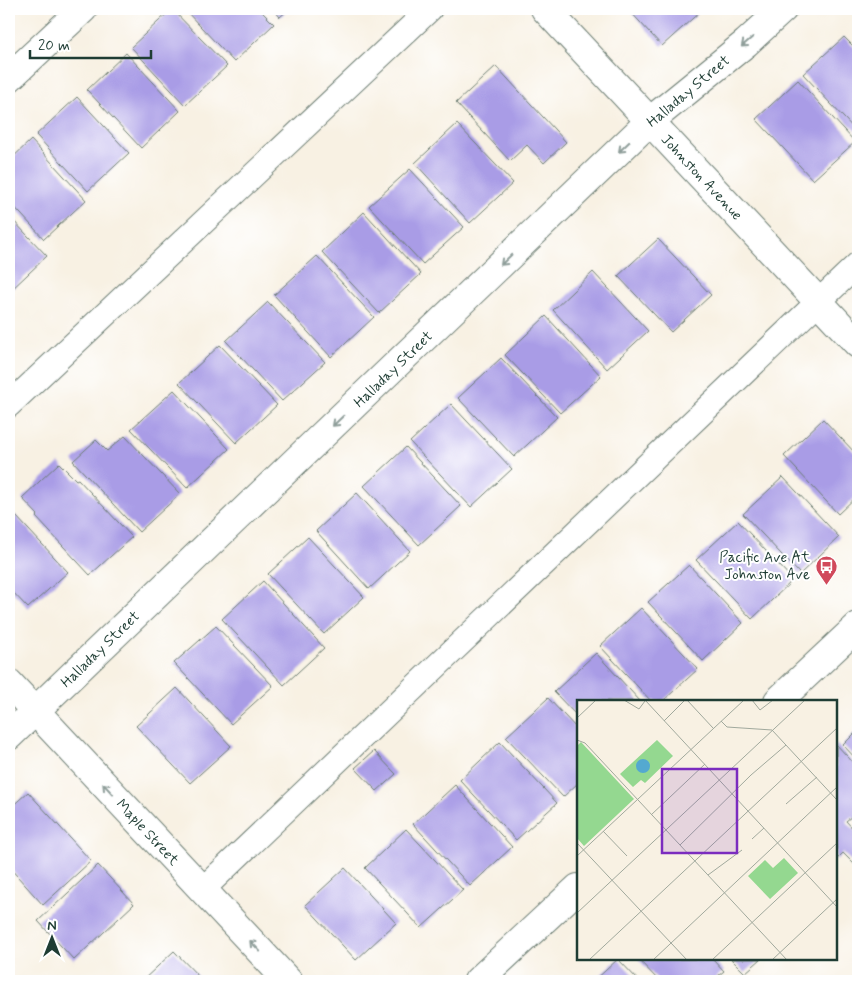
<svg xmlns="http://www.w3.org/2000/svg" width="867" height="990" font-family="Mynerve,sans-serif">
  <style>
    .building { fill: #a99ce6 }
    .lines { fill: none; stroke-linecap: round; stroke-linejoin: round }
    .lane-casing { stroke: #6b7c71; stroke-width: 26 }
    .street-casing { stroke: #6b7c71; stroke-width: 30 }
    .secondary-casing { stroke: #6b7c71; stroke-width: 30 }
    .lane { stroke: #fff; stroke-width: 24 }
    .street { stroke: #fff; stroke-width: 28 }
    .secondary { stroke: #fff; stroke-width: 28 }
    .oneway { stroke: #8f9e9a }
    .labels { text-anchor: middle; stroke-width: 4; stroke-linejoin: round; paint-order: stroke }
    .street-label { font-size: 15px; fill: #1f3d34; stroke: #fff }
    .poi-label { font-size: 15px; fill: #1f3d34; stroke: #fff; text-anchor: end }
    .inset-road { fill: none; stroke: #a1a99d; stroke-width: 1 }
    .view { fill: #7b2cbf; fill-opacity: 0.15; stroke: #7b2cbf; stroke-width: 2.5 }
    .inset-edge { fill: none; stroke: #1f3d34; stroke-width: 2.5 }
  </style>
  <rect width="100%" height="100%" fill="#fff"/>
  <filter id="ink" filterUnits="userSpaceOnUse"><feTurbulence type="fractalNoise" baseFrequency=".02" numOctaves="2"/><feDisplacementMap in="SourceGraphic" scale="10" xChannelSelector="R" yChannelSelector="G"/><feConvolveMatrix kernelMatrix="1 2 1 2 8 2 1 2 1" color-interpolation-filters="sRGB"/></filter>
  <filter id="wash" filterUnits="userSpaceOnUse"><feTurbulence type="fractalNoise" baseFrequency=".0096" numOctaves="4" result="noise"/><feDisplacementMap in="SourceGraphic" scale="20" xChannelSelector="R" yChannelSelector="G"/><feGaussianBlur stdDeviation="1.12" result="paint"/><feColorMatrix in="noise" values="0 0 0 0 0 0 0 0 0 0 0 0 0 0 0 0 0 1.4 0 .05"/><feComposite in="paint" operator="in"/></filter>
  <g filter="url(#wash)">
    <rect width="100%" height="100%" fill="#f8f1e3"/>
    <g id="blocks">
      <!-- building -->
      <g class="building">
        <path d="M172 9 227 66 185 105 131 47Z"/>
        <path d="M184 9H259L274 24 234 62Z"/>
        <path d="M273 9H289L280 17Z"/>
        <path d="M628 9H703L662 46Z"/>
        <path d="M844 37 858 51V133L803 74Z"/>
        <path d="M126 53 180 111 141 148 87 90Z"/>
        <path d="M496 66 566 142 544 163 527 145 510 161 456 103Z"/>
        <path d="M798 80 855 142 813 180 756 119Z"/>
        <path d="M77 97 129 153 88 191 36 135Z"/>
        <path d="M457 124 513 183 470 223 415 163Z"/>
        <path d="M31 140 86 200 44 239 9 201V161Z"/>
        <path d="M410 169 464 227 423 264 369 206Z"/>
        <path d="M364 212 421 274 379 313 322 252Z"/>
        <path d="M9 216 47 256 9 292Z"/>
        <path d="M658 239 711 295 671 332 618 276Z"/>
        <path d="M317 256 374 317 331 357 274 295Z"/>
        <path d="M593 272 648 331 607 369 553 310Z"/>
        <path d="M268 302 325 362 282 401 226 341Z"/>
        <path d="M546 316 601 376 560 413 505 355Z"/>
        <path d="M220 345 277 405 236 443 179 383Z"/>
        <path d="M501 358 557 417 514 457 458 398Z"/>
        <path d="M174 390 229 449 187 488 131 429Z"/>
        <path d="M451 404 512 469 471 507 410 442Z"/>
        <path d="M823 419 858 456V495L838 514 784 456Z"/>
        <path d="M125 436 180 494 139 532 73 461 96 440 107 451Z"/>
        <path d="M406 447 461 506 419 545 364 486Z"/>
        <path d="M59 463 76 480 78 479 132 537 90 575 36 517 38 515 22 498Z"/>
        <path d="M783 477 839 537 800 574 743 514Z"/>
        <path d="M357 493 410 551 369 589 316 531Z"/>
        <path d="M15 515 68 572 28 608 9 588V521Z"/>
        <path d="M738 521 793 580 752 619 696 560Z"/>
        <path d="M308 537 364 597 324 634 268 574Z"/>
        <path d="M689 565 743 623 703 661 648 602Z"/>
        <path d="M263 581 324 648 284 685 222 619Z"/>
        <path d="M641 608 698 669 663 701H651L600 646Z"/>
        <path d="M216 626 273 686 231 724 174 663Z"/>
        <path d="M596 653 640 701H578V717L554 692Z"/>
        <path d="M177 688 231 746 190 783 136 726Z"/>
        <path d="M548 698 578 730V783L563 797 506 737Z"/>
        <path d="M858 730V761L843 745Z"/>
        <path d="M500 742 557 803 516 840 460 780Z"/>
        <path d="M836 744 858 768V822L852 816 846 821 858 834V868L843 853 836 860Z"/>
        <path d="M374 751 396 774 377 791 355 768Z"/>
        <path d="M455 785 512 847 470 886 413 824Z"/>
        <path d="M28 792 91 861 43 905 9 867V809Z"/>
        <path d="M406 829 463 890 421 928 365 868Z"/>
        <path d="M98 865 134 904 74 960 38 921Z"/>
        <path d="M345 868 396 923 356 960 305 905Z"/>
        <path d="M174 951 203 981H142Z"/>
        <path d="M618 959 639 981H594Z"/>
        <path d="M638 959H713L724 971 712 981H659Z"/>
        <path d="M731 959H761L745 973Z"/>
      </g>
    </g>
  </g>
  <g filter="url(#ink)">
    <use href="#blocks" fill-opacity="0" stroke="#6b7c71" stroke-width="1"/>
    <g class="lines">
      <defs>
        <g id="lane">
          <path d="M9 405 430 9"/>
          <path d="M202 890 858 264"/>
        </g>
        <g id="street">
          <path d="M9 78 83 9"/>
          <path d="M9 683 288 981"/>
          <path d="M9 736 650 121 746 43 783 9"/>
        </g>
        <g id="secondary">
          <path d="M545 9 858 344"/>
          <path d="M778 701 858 626"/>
          <path d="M478 981 578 888"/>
        </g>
      </defs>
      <!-- lane casing -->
      <use href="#lane" class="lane-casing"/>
      <!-- street casing -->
      <use href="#street" class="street-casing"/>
      <!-- secondary casing -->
      <use href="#secondary" class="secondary-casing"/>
      <!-- lane -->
      <use href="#lane" class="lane"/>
      <!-- street -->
      <use href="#street" class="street"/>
      <!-- secondary -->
      <use href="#secondary" class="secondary"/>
    </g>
    <!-- one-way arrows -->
    <defs><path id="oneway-shaft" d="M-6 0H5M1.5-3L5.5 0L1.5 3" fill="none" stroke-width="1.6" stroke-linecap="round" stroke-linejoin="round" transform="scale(1.25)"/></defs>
    <g class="oneway">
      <use href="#oneway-shaft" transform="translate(747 42) rotate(139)"/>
      <use href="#oneway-shaft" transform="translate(624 147) rotate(136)"/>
      <use href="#oneway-shaft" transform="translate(506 260) rotate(136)"/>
      <use href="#oneway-shaft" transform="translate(338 421) rotate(136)"/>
      <use href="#oneway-shaft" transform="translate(108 789) rotate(-133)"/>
      <use href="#oneway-shaft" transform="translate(255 946) rotate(-133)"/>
    </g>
  </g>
  <!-- icons -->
  <defs>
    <symbol id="bus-pin" viewBox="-11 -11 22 30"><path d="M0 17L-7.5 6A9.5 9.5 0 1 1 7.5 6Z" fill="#d1495b" stroke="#fff"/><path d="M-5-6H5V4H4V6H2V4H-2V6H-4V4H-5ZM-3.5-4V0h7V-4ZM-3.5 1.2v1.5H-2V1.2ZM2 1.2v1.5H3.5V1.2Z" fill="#fff"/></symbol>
  </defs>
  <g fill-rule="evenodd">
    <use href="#bus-pin" x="814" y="554" width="25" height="34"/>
  </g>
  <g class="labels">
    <!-- street labels -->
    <g class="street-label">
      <text transform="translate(688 91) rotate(-40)" y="5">Halladay Street</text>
      <text transform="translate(702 177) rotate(47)" y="5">Johnston Avenue</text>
      <text transform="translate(393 369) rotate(-44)" y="5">Halladay Street</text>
      <text transform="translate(100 649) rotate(-44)" y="5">Halladay Street</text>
      <text transform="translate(148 832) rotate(47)" y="5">Maple Street</text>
    </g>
    <!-- poi labels -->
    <g class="poi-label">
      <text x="810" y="562">Pacific Ave At<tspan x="810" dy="17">Johnston Ave</tspan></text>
    </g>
  </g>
  <!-- overview -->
  <g transform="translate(577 700)">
    <rect width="260" height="260" fill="#f8f1e3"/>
    <path d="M80 40 96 56 68 83 64 80 56 87 43 74ZM4 42 57 99 7 146 0 138V46ZM207 158 221 173 193 199 171 176 188 160 196 168Z" fill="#94d890"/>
    <path d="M59 66a7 7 0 1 1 14 0a7 7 0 1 1-14 0Z" fill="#54a9d0"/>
    <path class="inset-road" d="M47 0 62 9 68 1M68 0 260 207M110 0 136 28M175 0 183 10 196 0M0 18 19 0M87 21 108 0M144 21 150 27 195 30 260 100M0 40 8 43 210 260M209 104 240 77M74 115 128 64M26 131 50 156M175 139 187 128M0 143 110 260M103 145 174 75 209 45M0 156 167 0M131 175 165 150M0 213 228 0M12 260 260 28M76 260 260 87M135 260 260 143M195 260 260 199"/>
    <path class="view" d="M85 69H160V153H85Z"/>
    <rect width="260" height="260" class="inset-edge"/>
  </g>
  <!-- margin -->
  <rect width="867" height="990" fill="none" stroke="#fff" stroke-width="30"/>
  <!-- north arrow -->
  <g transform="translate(52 938)" stroke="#ffffff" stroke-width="4" paint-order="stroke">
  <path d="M0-4L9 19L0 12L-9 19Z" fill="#1f3d34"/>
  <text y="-8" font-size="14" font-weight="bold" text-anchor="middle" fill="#1f3d34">N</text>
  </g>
  <!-- scale -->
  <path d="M30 50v8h121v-8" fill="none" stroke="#1f3d34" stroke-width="2.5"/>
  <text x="38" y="50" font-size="15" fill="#1f3d34" stroke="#ffffff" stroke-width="4" paint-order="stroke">20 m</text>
</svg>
